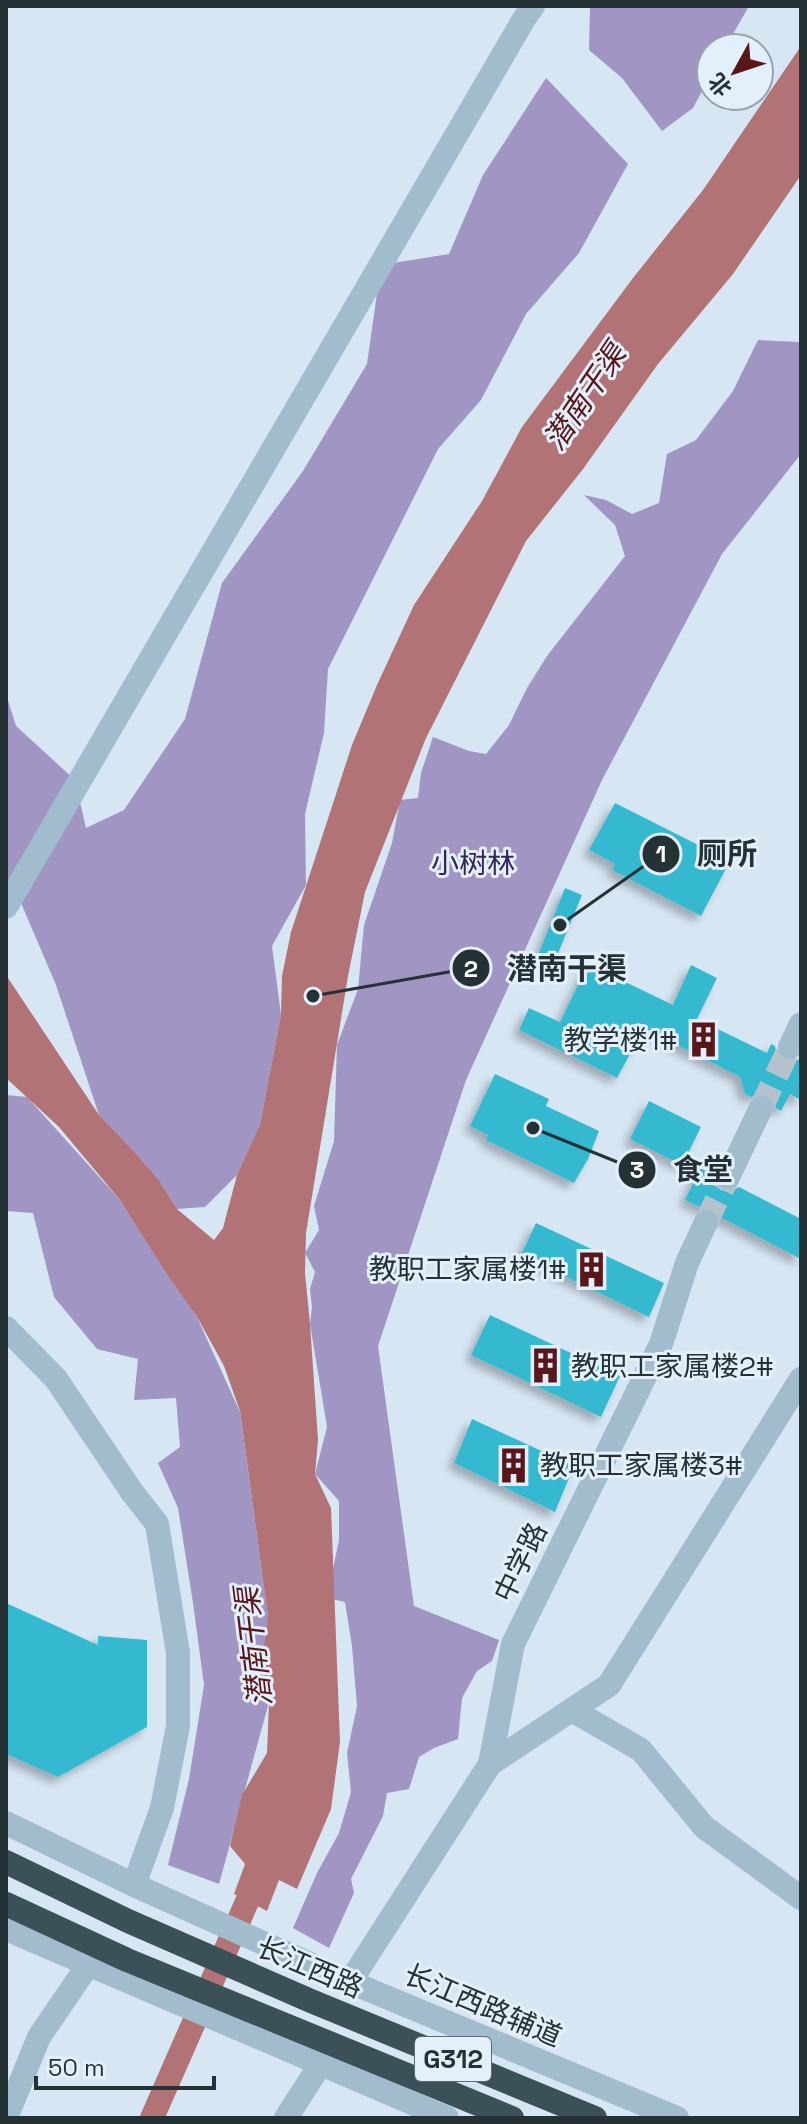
<svg xmlns="http://www.w3.org/2000/svg" width="807" height="2124" font-family="'Space Grotesk','Noto Sans SC',sans-serif">
  <style>
    .green { fill: #a095c3 }
    .water { fill: #b27376 }
    .lines { fill: none; stroke-linecap: round; stroke-linejoin: round }
    .canal { stroke: #b27376; stroke-width: 24 }
    .building { fill: #36b9d1; filter: url(#shadow) }
    .minor-tunnel { stroke: #b3c2cd; stroke-width: 24; stroke-dasharray: 24 12; stroke-linecap: butt }
    .minor { stroke: #a1bccc; stroke-width: 24 }
    .highway { stroke: #3b5157; stroke-width: 24 }
    .labels { text-anchor: middle; stroke-width: 6; stroke-linejoin: round; paint-order: stroke }
    .shield { fill: #e3f0fb; stroke: #5e6b70; stroke-width: 2 }
    .shield-label { font-size: 26px; font-weight: bold; fill: #253235 }
    .park-label { font-size: 28px; fill: #342656; stroke: #e3f0fb }
    .poi-label { font-size: 28px; fill: #253235; stroke: #e3f0fb; text-anchor: end }
    .street-label { font-size: 28px; fill: #253235; stroke: #e3f0fb }
    .water-label { font-size: 30px; font-style: italic; fill: #5a1719; stroke: #e3f0fb }
    .leader { fill: none; stroke: #253235; stroke-width: 3 }
    .callout-dot { fill: #253235; stroke: #e3f0fb; stroke-width: 3 }
    .mark-label { font-size: 24px; text-anchor: middle; font-weight: bold; fill: #fff }
    .callout-label { font-size: 30px; text-anchor: middle; font-weight: bold; fill: #253235; stroke: #e3f0fb; stroke-width: 6; stroke-linejoin: round; paint-order: stroke }
  </style>
  <defs>
    <filter id="shadow"><feDropShadow dx="-6" dy="6" stdDeviation="4" flood-color="#0004"/></filter>
  </defs>
  <rect width="100%" height="100%" fill="#d6e6f3"/>
  <!-- green -->
  <g class="green">
    <path d="M590 6H749L725 48H711V74L693 108 662 131 622 78 589 50Z"/>
    <path d="M546 78 628 164 579 253 526 314 481 400 438 449 328 669 324 733 305 814 306 885 272 946 281 1015 260 1124 237 1175 205 1207 177 1209 159 1180 132 1149 99 1115 56 985 21 903 6 884V694L16 726 75 780 86 828 124 810 185 719 222 583 303 471 367 364 381 265 449 254 483 175Z"/>
    <path d="M758 340 799 342 801 344V454L722 554 602 780 466 1080 378 1346 414 1606 499 1640 492 1661 477 1671 462 1698 458 1739 434 1748 419 1757 409 1789 387 1793 383 1816 351 1879 354 1893 329 1948 293 1928 317 1873 339 1833 351 1792 347 1753 357 1706 352 1646 345 1602 327 1598 339 1540V1501L315 1474 327 1427 310 1324 312 1307 310 1289 315 1272 305 1253 319 1230 314 1206 334 1141 337 1045 358 989 364 925 392 843 400 800 418 798 421 773 433 737 469 751 486 754 509 725 527 688 547 656 625 556 615 525 584 495 606 500 632 514 659 503 667 454 696 440 733 391Z"/>
    <path d="M6 1095 27 1097 120 1200 196 1315 240 1412 268 1617 269 1702 219 1884 168 1865 189 1779 204 1685 193 1603 178 1508 158 1463 180 1447 176 1398 134 1400 138 1359 97 1349 54 1297 33 1213 6 1211Z"/>
  </g>
  <!-- water -->
  <path class="water" d="M801 46V175L733 274 658 364 583 469 526 541 426 738 365 892 348 976 306 1233 305 1273 310 1324 318 1440 315 1474 331 1508 340 1742 331 1809 297 1889 279 1880 267 1911 234 1894 245 1864 230 1846 242 1795 267 1753 269 1703 261 1669 268 1617 240 1411 224 1366 196 1315 169 1277 120 1200 59 1127 6 1078V975L99 1115 132 1149 159 1180 177 1209 214 1240 223 1228 237 1175 260 1124 281 1015 282 976 291 932 352 745 377 685 414 605 482 501 522 427 633 278 703 190Z"/>
  <g class="lines">
    <!-- canal -->
    <path class="canal" d="M152 2118 260 1872"/>
  </g>
  <!-- building -->
  <g class="building">
    <path d="M615 803 730 861 701 916 612 870 615 864 589 850Z"/>
    <path d="M565 888 582 895 554 963 538 955Z"/>
    <path d="M588 964 673 1005 691 965 717 978 697 1019 767 1053 771 1044 775 1046 777 1055 784 1061 792 1062 801 1059V1100L790 1094 781 1111 776 1108 774 1100 767 1094 759 1093 751 1097 745 1094 740 1077 644 1028 617 1078 519 1030 529 1008 560 1022Z"/>
    <path d="M495 1074 549 1099 546 1106 599 1131 588 1159 574 1183 486 1140 488 1135 470 1126Z"/>
    <path d="M649 1101 701 1127 682 1165 630 1139Z"/>
    <path d="M700 1168 714 1175 715 1185 721 1190 730 1192 739 1187 801 1219V1259L720 1217 713 1209 702 1208 685 1200Z"/>
    <path d="M536 1223 664 1283 649 1317 521 1255Z"/>
    <path d="M490 1315 620 1376 601 1417 471 1355Z"/>
    <path d="M472 1419 574 1466 555 1512 454 1463Z"/>
    <path d="M6 1603 98 1645V1636L147 1640V1727L58 1777 6 1754Z"/>
  </g>
  <g class="lines">
    <!-- minor-tunnel -->
    <g class="minor-tunnel">
      <path d="M761 1108 790 1047"/>
      <path d="M706 1222 728 1177"/>
    </g>
    <!-- minor -->
    <g class="minor">
      <path d="M6 907 524 19 533 6"/>
      <path d="M790 1047 801 1024"/>
      <path d="M728 1177 761 1108"/>
      <path d="M6 1328 56 1379 132 1492 157 1524 178 1653V1726L162 1808 134 1885"/>
      <path d="M572 1710 641 1750 704 1827 801 1898"/>
      <path d="M490 1764 513 1644 661 1344 687 1263 706 1222"/>
      <path d="M6 1823 134 1885 350 1982 677 2118"/>
      <path d="M6 1929 447 2118"/>
      <path d="M350 1982 490 1764 609 1685 801 1379"/>
      <path d="M6 2118 39 2037 88 1965"/>
      <path d="M286 2118 320 2065"/>
    </g>
    <!-- highway -->
    <g class="highway">
      <path d="M6 1862 128 1921 311 2001 595 2118"/>
      <path d="M6 1904 127 1960 512 2118"/>
    </g>
  </g>
  <!-- icons -->
  <defs>
    <symbol id="building-bare" viewBox="-9 -9 18 18"><path d="M-4-6H4V6H1V3H-1V6H-4ZM-2.5-4.3h1.7v1.8h-1.7ZM.8-4.3h1.7v1.8H.8ZM-2.5-1h1.7V.8h-1.7ZM.8-1h1.7V.8H.8Z" fill="#5a1719" stroke="#e3f0fb" stroke-width="2.5" paint-order="stroke"/></symbol>
  </defs>
  <g fill-rule="evenodd">
    <use href="#building-bare" x="678" y="1014" width="51" height="51"/>
    <use href="#building-bare" x="566" y="1244" width="51" height="51"/>
    <use href="#building-bare" x="520" y="1340" width="51" height="51"/>
    <use href="#building-bare" x="488" y="1440" width="51" height="51"/>
  </g>
  <g class="labels">
    <!-- shield labels -->
    <rect class="shield" x="415" y="2037" width="76" height="44" rx="6"/>
    <g class="shield-label">
      <text x="453" y="2068">G312</text>
    </g>
    <!-- park labels -->
    <g class="park-label">
      <text x="473" y="873">小树林</text>
    </g>
    <!-- poi labels -->
    <g class="poi-label">
      <text x="677" y="1050">教学楼1#</text>
      <text x="566" y="1279">教职工家属楼1#</text>
      <text x="571" y="1376" text-anchor="start">教职工家属楼2#</text>
      <text x="540" y="1475" text-anchor="start">教职工家属楼3#</text>
    </g>
    <!-- street labels -->
    <g class="street-label">
      <text transform="translate(520 1562) rotate(-64)" y="10">中学路</text>
      <text transform="translate(310 1967) rotate(23)" y="10">长江西路</text>
      <text transform="translate(483 2005) rotate(23)" y="10">长江西路辅道</text>
    </g>
    <!-- water labels -->
    <g class="water-label">
      <text transform="translate(585 397) rotate(-56)" y="10">潜南干渠</text>
      <text transform="translate(254 1647) rotate(-97)" y="10">潜南干渠</text>
    </g>
  </g>
  <!-- callouts -->
  <path class="leader" d="M560 925L661 854M313 996L471 968M533 1128L637 1170"/>
  <g class="callout-dot">
    <circle cx="560" cy="925" r="8"/>
    <circle cx="313" cy="996" r="8"/>
    <circle cx="533" cy="1128" r="8"/>
    <circle cx="661" cy="854" r="20"/>
    <circle cx="471" cy="968" r="20"/>
    <circle cx="637" cy="1170" r="20"/>
  </g>
  <g class="mark-label">
    <text x="661" y="862">1</text>
    <text x="471" y="977">2</text>
    <text x="637" y="1178">3</text>
  </g>
  <g class="callout-label">
    <text x="727" y="864">厕所</text>
    <text x="567" y="979">潜南干渠</text>
    <text x="703" y="1180">食堂</text>
  </g>
  <!-- border -->
  <rect width="807" height="2124" fill="none" stroke="#253235" stroke-width="16"/>
  <!-- north arrow -->
  <g transform="translate(735 72) rotate(230)"><circle r="38" fill="#e3f0fb" stroke="#97a4ac" stroke-width="2"/>
  <path d="M0-6L14 30L0 20L-14 30Z" fill="#5a1719"/>
  <text y="-12" font-size="22" font-weight="bold" text-anchor="middle" fill="#253235">北</text>
  </g>
  <!-- scale -->
  <path d="M36 2076v12h178v-12" fill="none" stroke="#253235" stroke-width="4"/>
  <text x="48" y="2076" font-size="24" fill="#253235" stroke="#e3f0fb" stroke-width="6" paint-order="stroke">50 m</text>
</svg>
